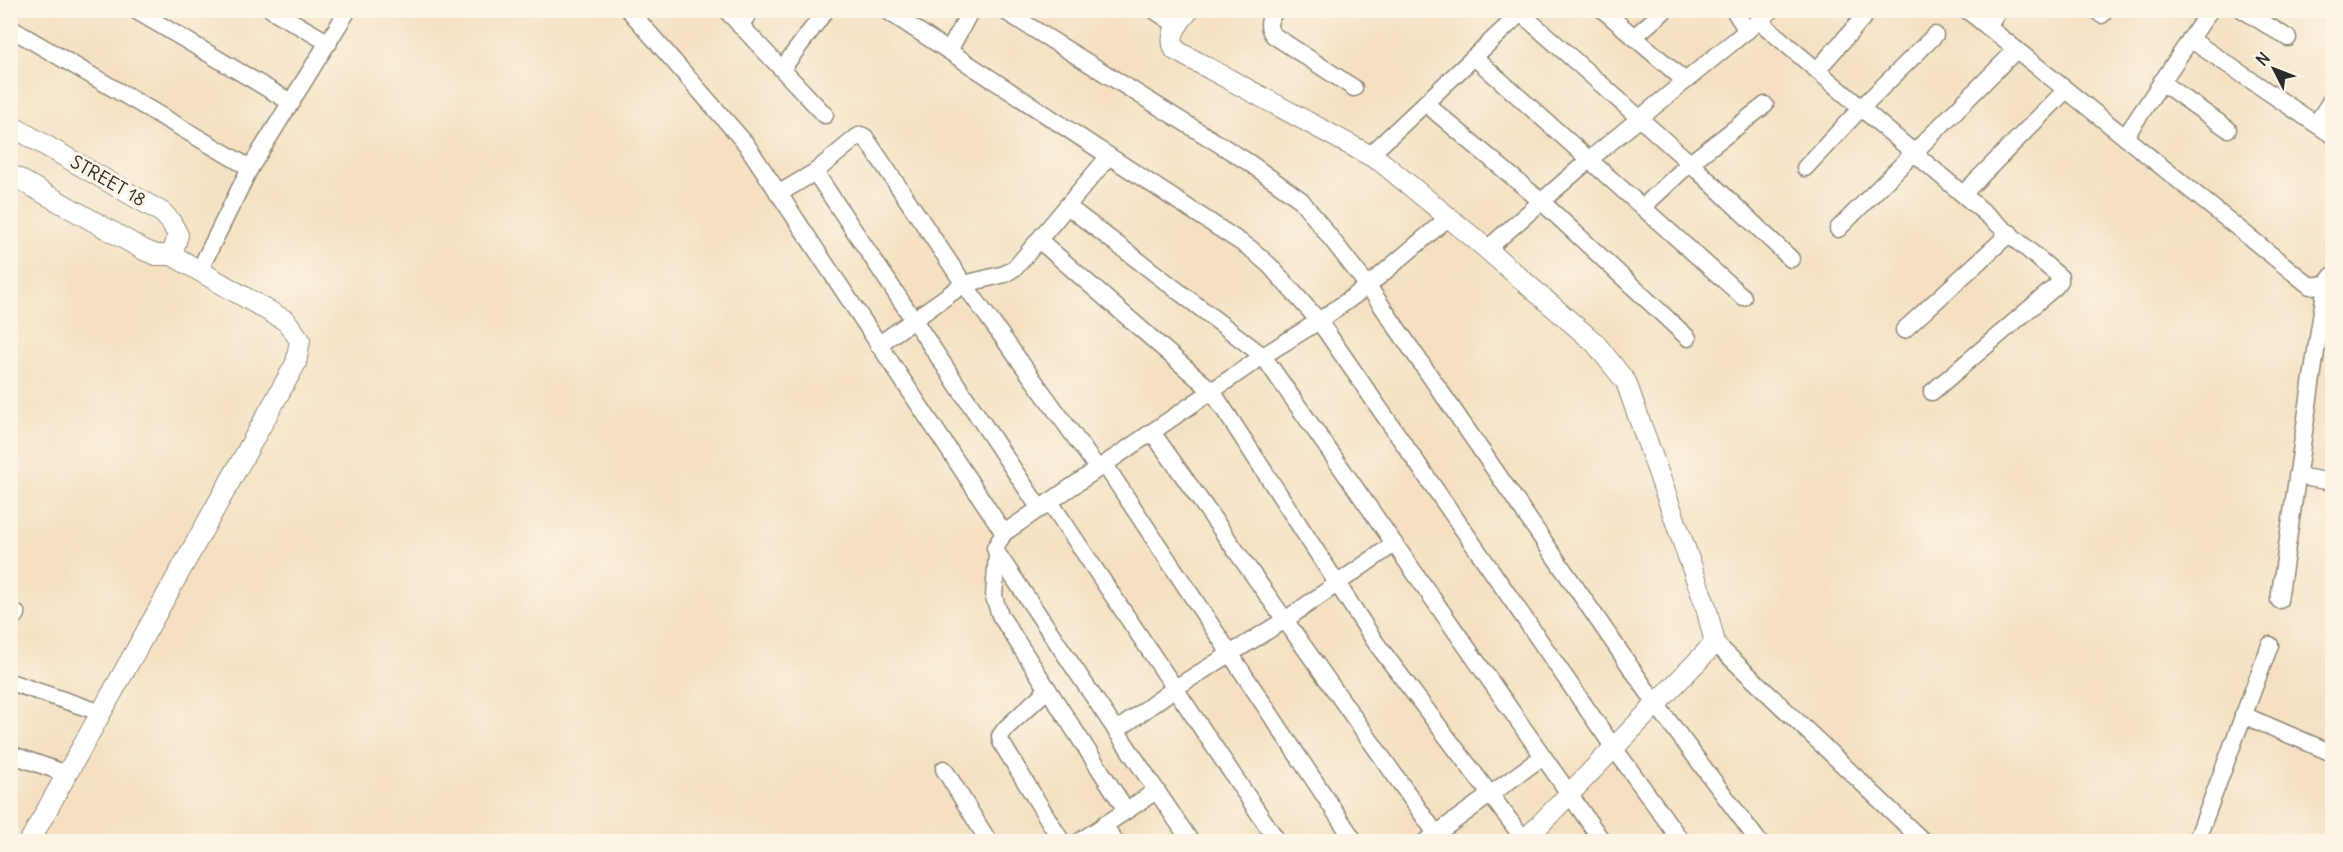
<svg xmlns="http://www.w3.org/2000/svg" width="2343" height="852" font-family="Delius,sans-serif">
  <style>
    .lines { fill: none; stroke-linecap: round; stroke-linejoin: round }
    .minor-casing { stroke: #908677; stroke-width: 19 }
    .tertiary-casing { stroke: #908677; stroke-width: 22 }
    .minor { stroke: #fff; stroke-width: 16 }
    .tertiary { stroke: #fff; stroke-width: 20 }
    .labels { text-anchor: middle; stroke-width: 6; stroke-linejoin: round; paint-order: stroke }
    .street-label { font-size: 18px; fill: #2b2b2b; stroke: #fcf5e5 }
  </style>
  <rect width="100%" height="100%" fill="#fcf5e5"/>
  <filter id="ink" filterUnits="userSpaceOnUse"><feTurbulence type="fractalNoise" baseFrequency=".0167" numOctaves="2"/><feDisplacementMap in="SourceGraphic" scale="12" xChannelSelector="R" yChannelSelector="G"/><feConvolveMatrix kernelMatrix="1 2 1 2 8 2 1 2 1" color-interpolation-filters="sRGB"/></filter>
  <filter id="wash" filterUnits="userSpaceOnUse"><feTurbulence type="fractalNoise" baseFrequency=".008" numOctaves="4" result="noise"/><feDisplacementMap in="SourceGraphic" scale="24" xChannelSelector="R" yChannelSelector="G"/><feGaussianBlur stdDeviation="1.35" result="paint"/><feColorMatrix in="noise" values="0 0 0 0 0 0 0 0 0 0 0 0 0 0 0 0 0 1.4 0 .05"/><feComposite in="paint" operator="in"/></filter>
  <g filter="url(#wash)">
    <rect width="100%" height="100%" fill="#f5e0c3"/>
  </g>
  <g filter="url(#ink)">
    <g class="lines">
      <defs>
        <g id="minor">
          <path d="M135 10 292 103"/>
          <path d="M272 10 329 43"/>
          <path d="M629 10 746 144 1004 533"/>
          <path d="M726 10 825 115"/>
          <path d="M886 10 1251 249 1270 266 1319 321 1614 748 1682 842"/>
          <path d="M1003 10 1248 162 1301 200 1368 286 1656 704 1759 842"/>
          <path d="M1154 10 1178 26"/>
          <path d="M1276 10C1269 20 1266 24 1273 35L1354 88"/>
          <path d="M1603 10 1685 81"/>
          <path d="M1734 10 1747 31"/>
          <path d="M1967 10 2310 286 2326 284 2332 276"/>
          <path d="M2096 10 2102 15"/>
          <path d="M2243 10 2288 38"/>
          <path d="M1521 13 1690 163 1791 259"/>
          <path d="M1759 21 2060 277V281L2055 287 1932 392"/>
          <path d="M740 26 751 10"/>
          <path d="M1988 27 1999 10"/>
          <path d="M10 28 250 168"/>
          <path d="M1634 37 1665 10"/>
          <path d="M2190 39 2332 135"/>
          <path d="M949 51 971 10"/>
          <path d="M1474 57 1743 297"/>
          <path d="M782 69 826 10"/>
          <path d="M1817 70 1870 10"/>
          <path d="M2161 82 2228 129"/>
          <path d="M1425 103 1541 201 1688 338"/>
          <path d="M2316 124 2332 99"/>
          <path d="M2125 137 2210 10"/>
          <path d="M1370 155 1524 10"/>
          <path d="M1805 168 1861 108 1935 35"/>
          <path d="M815 172 1040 509"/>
          <path d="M778 194 815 172 857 137 861 135 865 137 964 284 1098 469"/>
          <path d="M1963 194 2066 90"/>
          <path d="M1067 206 1263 356 1603 842"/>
          <path d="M1643 207 1690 163 1765 105"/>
          <path d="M1838 229 2016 50"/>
          <path d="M1039 240 1212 391 1376 643 1526 842"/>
          <path d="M1487 249 1590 159 1772 10"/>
          <path d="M199 271 250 168 348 10"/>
          <path d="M1904 330 2010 233"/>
          <path d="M878 345 964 284 1005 274 1016 267 1109 156"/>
          <path d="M1152 432 1442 842"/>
          <path d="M1105 465 1355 842"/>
          <path d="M2297 476 2332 482"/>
          <path d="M1050 502 1278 842"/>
          <path d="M997 553 994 597 1000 615 1126 810"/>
          <path d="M2279 600 2326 284"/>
          <path d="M10 612 17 614"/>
          <path d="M1715 643 1924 842"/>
          <path d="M10 682 102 713"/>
          <path d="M1048 689 1006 728 1000 736 1001 742 1062 842"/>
          <path d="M2243 715 2332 753"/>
          <path d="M1116 731 1175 688 1285 620 1394 544"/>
          <path d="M10 754 67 774"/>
          <path d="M944 769 989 842"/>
          <path d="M1104 824 1115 842"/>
          <path d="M1079 842 1156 791"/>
          <path d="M1191 842 997 553 995 548 1004 533 1263 356 1319 321 1368 286 1449 217"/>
          <path d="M1425 842 1542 757"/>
          <path d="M2196 842 2270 645"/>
        </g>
        <g id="tertiary">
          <path d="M1189 10C1179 23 1167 34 1175 50L1380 161 1475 239 1595 343 1626 382 1706 607 1715 643 1523 842"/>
          <path d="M10 125 163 213 171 222 178 235 172 255"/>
          <path d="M10 174 144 250 156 255H172L286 321 300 340 296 363 29 842"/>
        </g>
      </defs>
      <!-- minor casing -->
      <use href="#minor" class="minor-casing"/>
      <!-- tertiary casing -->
      <use href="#tertiary" class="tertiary-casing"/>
      <!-- minor -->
      <use href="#minor" class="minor"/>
      <!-- tertiary -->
      <use href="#tertiary" class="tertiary"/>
    </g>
  </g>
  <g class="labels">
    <!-- street labels -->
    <g class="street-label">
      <text transform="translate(108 181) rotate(30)" y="6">STREET 18</text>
    </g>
  </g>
  <!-- margin -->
  <rect width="2343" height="852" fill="none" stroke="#fcf5e5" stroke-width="36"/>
  <!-- north arrow -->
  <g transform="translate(2274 69) rotate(312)" stroke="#fcf5e5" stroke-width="4.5" paint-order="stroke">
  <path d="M0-4.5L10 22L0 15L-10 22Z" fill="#2b2b2b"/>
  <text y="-9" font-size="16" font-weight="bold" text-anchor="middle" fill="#2b2b2b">N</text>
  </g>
</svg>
